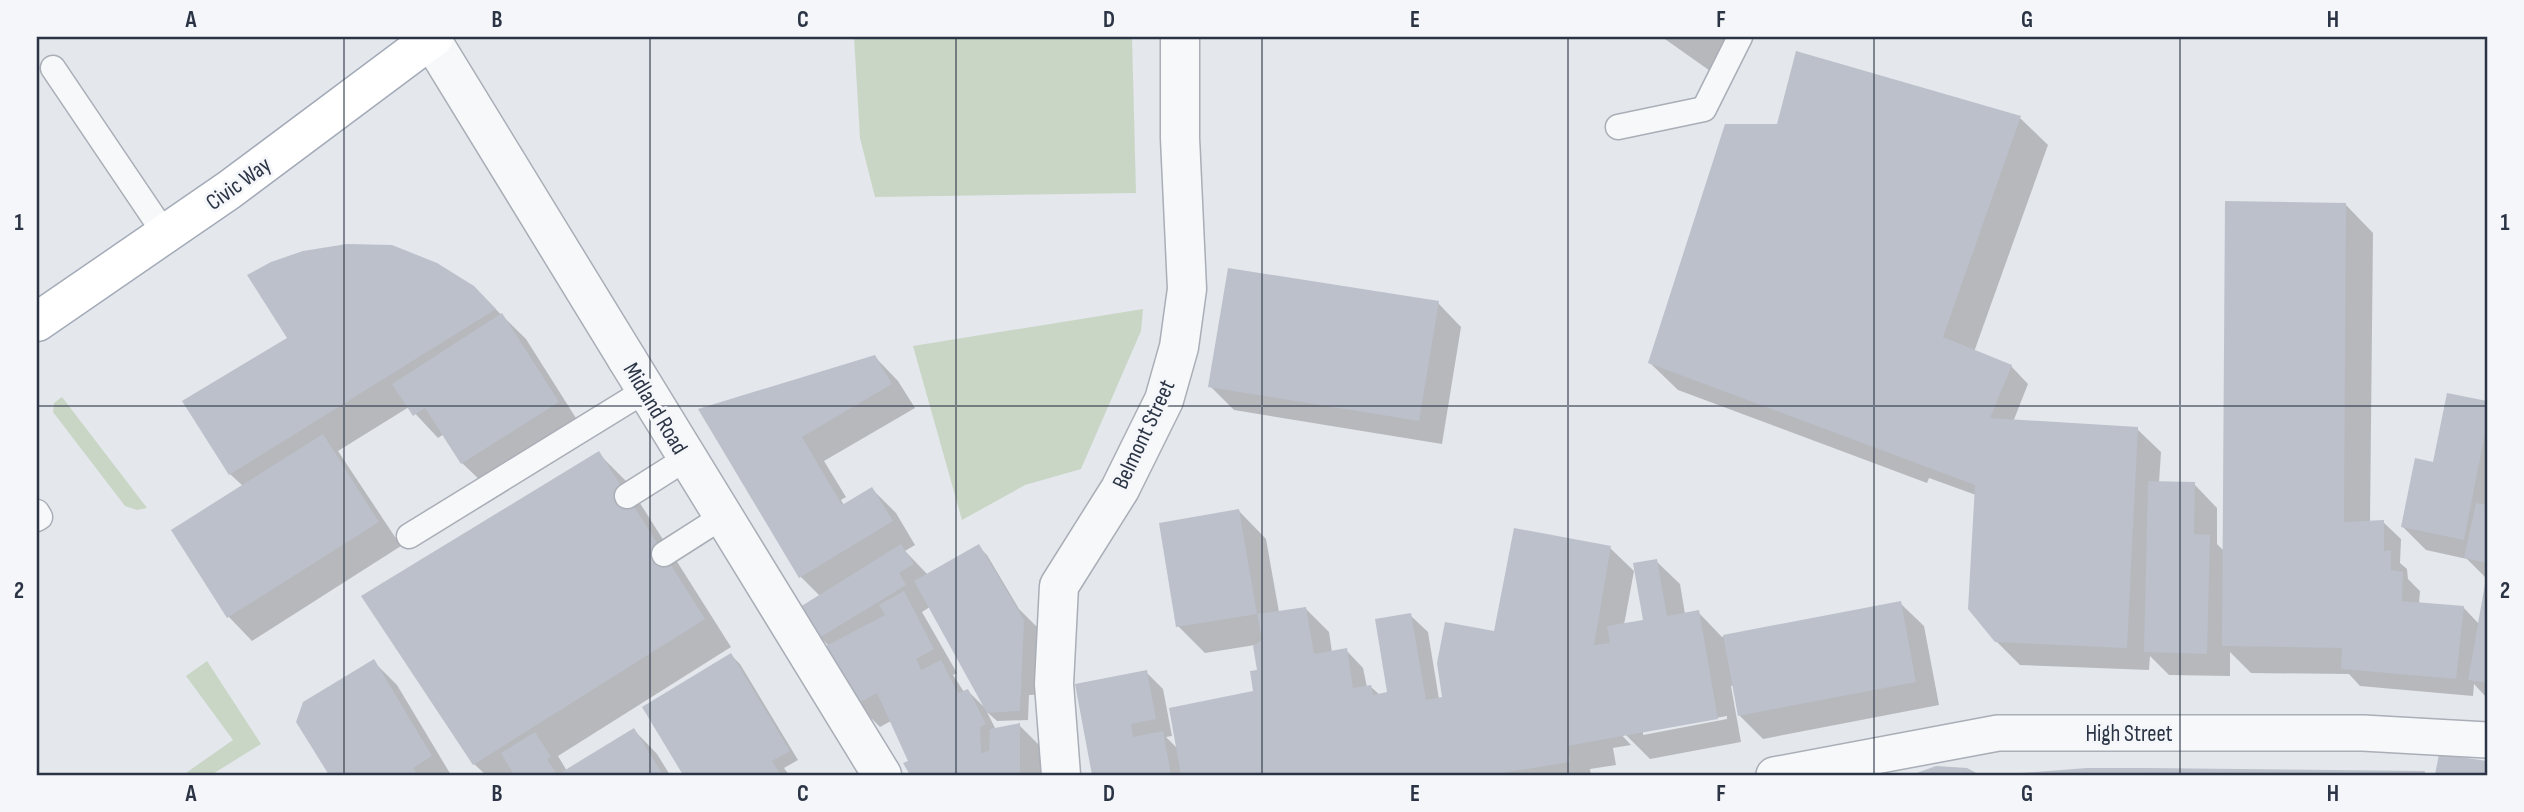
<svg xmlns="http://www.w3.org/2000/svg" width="2524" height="812" font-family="'Sofia Sans Condensed',sans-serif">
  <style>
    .green { fill: #c9d6c5 }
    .shadow { fill: #0003; fill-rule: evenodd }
    .building { fill: #bbc0ca }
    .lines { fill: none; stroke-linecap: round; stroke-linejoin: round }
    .service-casing { stroke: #a9aeb7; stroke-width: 27 }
    .pedestrian-casing { stroke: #a9aeb7; stroke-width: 38 }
    .minor-casing { stroke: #a9aeb7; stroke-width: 41 }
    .tertiary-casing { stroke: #a9aeb7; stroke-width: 41 }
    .primary-casing { stroke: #a3abb8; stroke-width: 41 }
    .service { stroke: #f7f8fa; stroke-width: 24 }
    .pedestrian { stroke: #f7f8fa; stroke-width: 35 }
    .minor { stroke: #f7f8fa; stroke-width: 38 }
    .tertiary { stroke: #f7f8fa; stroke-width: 38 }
    .primary { stroke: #fff; stroke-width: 38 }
    .grid { fill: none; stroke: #2b3445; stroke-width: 2; stroke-opacity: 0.55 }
    .labels { text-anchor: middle; stroke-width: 6; stroke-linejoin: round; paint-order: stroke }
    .street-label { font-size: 23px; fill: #2b3445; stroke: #f4f6f9 }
    .neatline { fill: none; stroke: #2b3445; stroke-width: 2.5 }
    .grid-label { font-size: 23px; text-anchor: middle; font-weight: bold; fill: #2b3445 }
  </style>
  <rect width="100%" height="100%" fill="#e4e7ec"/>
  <!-- green -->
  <g class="green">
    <path d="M854 37H1132L1136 193 875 197 860 138Z"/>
    <path d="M1143 309 1141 331 1081 469 1025 485 962 520 913 346Z"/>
    <path d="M62 397 147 508 137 510 125 506 53 412 54 403Z"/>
    <path d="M207 661 261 744 211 775H183L233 740 186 676Z"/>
  </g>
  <!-- shadow -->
  <g class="shadow">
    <path d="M1662 37H1739L1713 73Z"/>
    <path d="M2020 118 2048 145 1974 352 2011 366 2028 384 2013 422 2137 429 2161 452 2159 483 2194 484 2217 508V544L2224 551 2346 205 2373 233 2370 523 2383 522 2401 539 2400 563 2407 569 2408 579 2420 591 2419 604 2463 607 2479 624 2487 586V698L2474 684 2473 696 2360 686 2349 674 2251 673 2230 652V676L2169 675 2150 656 2149 670 2020 665 1996 641 1976 495 1929 478 1927 483 1678 390 1650 363Z"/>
    <path d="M473 287 526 339 581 426 486 486 462 463 444 434 438 438 409 407 338 451 401 546 252 641 229 617 173 530 243 486 230 474Z"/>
    <path d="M1438 303 1461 327 1442 444 1234 410 1210 386Z"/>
    <path d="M875 357 898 381 915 408 824 461 846 497 841 500 844 505 872 489 896 513 915 545 905 551 928 575 978 546 987 555 1019 609 1038 628 1053 694 1029 695 1028 720 997 721 987 712 996 730 1019 725 1043 749V775H912L906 764 911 761 891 721 880 727 856 703 829 646 820 637V596L801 577 701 410ZM930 607 985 708 968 691 964 692 953 675 957 673 922 612Z"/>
    <path d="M2448 396 2487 403V579L2467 559 2426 550 2403 527 2434 464Z"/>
    <path d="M599 454 626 481 731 647 558 756 567 771 634 730 657 754 670 775H486L474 764Z"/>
    <path d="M1239 511 1266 539 1279 612 1305 608 1329 632 1332 652 1346 650 1363 668 1367 687H1371L1380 695 1389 694 1410 615 1428 632 1439 699 1444 698 1495 634 1610 548 1634 571 1624 625 1645 621 1656 561 1680 584 1685 614 1698 612 1722 637 1900 603 1924 626 1939 705 1763 739 1740 716 1734 685 1731 686 1741 742 1650 759 1620 729 1618 731 1631 745 1613 748 1616 765 1590 769 1591 775H1094L1077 685 1146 672 1163 689 1172 736 1166 737 1178 749 1255 692 1259 671 1255 645 1205 653 1178 626ZM1727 716V719L1643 735V731Z"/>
    <path d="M731 655 740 664 798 760 784 768 789 775H685L644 708Z"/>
    <path d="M374 662 397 685 451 775H332L298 722Z"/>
    <path d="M2087 770 2424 772 2427 775H2018Z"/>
  </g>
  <!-- building -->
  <g class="building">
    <path d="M1796 51 2021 116 1943 337 2012 365 1990 418 2138 427 2127 648 1995 642 1968 609 1975 485 1648 363 1725 124H1777Z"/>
    <path d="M2225 201 2346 203 2344 522 2384 520V551L2391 550V570L2403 572 2402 601 2464 606 2456 679 2341 669 2342 648 2222 646Z"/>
    <path d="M347 244 392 245 437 263 474 286 496 309 229 475 182 401 287 338 247 275 271 262 303 251Z"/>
    <path d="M1228 268 1439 301 1419 421 1208 387Z"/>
    <path d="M502 313 559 402 461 464 425 408 413 416 392 384Z"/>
    <path d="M875 355 892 384 802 437 842 505 872 487 893 521 799 578 698 409Z"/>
    <path d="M2447 393 2487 401V423L2464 540 2401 527 2415 458 2433 462Z"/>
    <path d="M323 434 379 522 227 618 171 530Z"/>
    <path d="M599 451 705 619 473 765 361 596Z"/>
    <path d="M2148 481 2195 482 2194 534 2210 535 2207 654 2144 652Z"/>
    <path d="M2476 503 2487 505V563L2464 558Z"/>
    <path d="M1239 509 1257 614 1176 627 1159 523Z"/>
    <path d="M1514 528 1611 546 1594 645 1610 643 1607 626 1643 620 1633 563 1657 559 1667 616 1699 610 1718 719 1567 746 1570 762 1489 775H1181L1169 708 1253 691 1250 671 1257 670 1253 646 1262 640 1257 614 1306 607 1314 654 1347 648 1353 688 1371 685 1373 695 1387 692 1375 619 1411 613 1426 700 1442 697 1437 663 1445 622 1494 631Z"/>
    <path d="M901 544 914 564 899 573 906 585 819 638 800 607Z"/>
    <path d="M979 544 1024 620 1020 711 987 713 914 581Z"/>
    <path d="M2485 584H2487V683L2468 680Z"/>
    <path d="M904 591 934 649 916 659 921 670 941 660 958 693 968 689 986 724 980 727 981 753 989 751 990 729 1020 723V775H910L903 763 908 761 877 693 855 705 824 647 885 615 879 605Z"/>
    <path d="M1901 601 1916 682 1738 716 1723 635Z"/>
    <path d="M731 653 790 751 772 761 781 775H683L642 707Z"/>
    <path d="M374 659 432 756 413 768 417 775H329L296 722 303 702Z"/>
    <path d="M1147 670 1156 719 1131 724 1133 737 1163 731 1171 775H1092L1075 684Z"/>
    <path d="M634 728 663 775H514L501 753 535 732 551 757 547 759 557 775Z"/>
    <path d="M2439 754 2487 761V775H2435Z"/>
    <path d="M1936 766 1967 768 1980 775H1911Z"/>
    <path d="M2087 768H2146L2425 771 2424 775H1995Z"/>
  </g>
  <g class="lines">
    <defs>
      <g id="service">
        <path d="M53 68 165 234"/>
        <path d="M1618 127 1704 109 1740 37"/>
        <path d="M627 496 687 458"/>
        <path d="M37 512 40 517 37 519"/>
        <path d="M409 536 646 390"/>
        <path d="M664 554 722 517"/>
      </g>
      <path id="pedestrian" d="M1774 775 1998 733H2363L2487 740"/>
      <g id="minor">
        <path d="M627 359 882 775"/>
        <path d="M1061 775 1054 684 1059 586 1120 489 1164 400 1179 347 1187 289 1180 138V37"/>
      </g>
      <path id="tertiary" d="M431 39 627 359"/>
      <path id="primary" d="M37 322 229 190 434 37"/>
    </defs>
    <!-- service casing -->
    <use href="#service" class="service-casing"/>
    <!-- pedestrian casing -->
    <use href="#pedestrian" class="pedestrian-casing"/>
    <!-- minor casing -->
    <use href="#minor" class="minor-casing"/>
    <!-- tertiary casing -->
    <use href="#tertiary" class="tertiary-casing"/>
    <!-- primary casing -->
    <use href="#primary" class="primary-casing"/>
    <!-- service -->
    <use href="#service" class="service"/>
    <!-- pedestrian -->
    <use href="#pedestrian" class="pedestrian"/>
    <!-- minor -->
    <use href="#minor" class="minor"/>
    <!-- tertiary -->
    <use href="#tertiary" class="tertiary"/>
    <!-- primary -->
    <use href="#primary" class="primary"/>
  </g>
  <!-- grid -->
  <path class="grid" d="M344 37V775M650 37V775M956 37V775M1262 37V775M1568 37V775M1874 37V775M2180 37V775M37 406H2487"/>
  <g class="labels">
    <!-- street labels -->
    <g class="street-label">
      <text transform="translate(238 183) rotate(-36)" y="8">Civic Way</text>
      <text transform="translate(656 408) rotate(59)" y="8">Midland Road</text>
      <text transform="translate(1143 434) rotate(-65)" y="8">Belmont Street</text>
      <text x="2129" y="741">High Street</text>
    </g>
  </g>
  <!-- border -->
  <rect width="2524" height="812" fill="none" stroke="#f4f6f9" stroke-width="77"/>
  <rect x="38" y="38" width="2448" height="736" class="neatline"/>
  <g class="grid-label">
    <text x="191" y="27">A</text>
    <text x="497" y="27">B</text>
    <text x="803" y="27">C</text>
    <text x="1109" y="27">D</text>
    <text x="1415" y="27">E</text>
    <text x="1721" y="27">F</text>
    <text x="2027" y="27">G</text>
    <text x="2333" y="27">H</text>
    <text x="19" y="230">1</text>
    <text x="2505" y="230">1</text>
    <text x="19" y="598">2</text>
    <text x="2505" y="598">2</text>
    <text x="191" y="801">A</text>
    <text x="497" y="801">B</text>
    <text x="803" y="801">C</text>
    <text x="1109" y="801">D</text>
    <text x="1415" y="801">E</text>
    <text x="1721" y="801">F</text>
    <text x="2027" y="801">G</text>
    <text x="2333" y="801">H</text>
  </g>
</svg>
